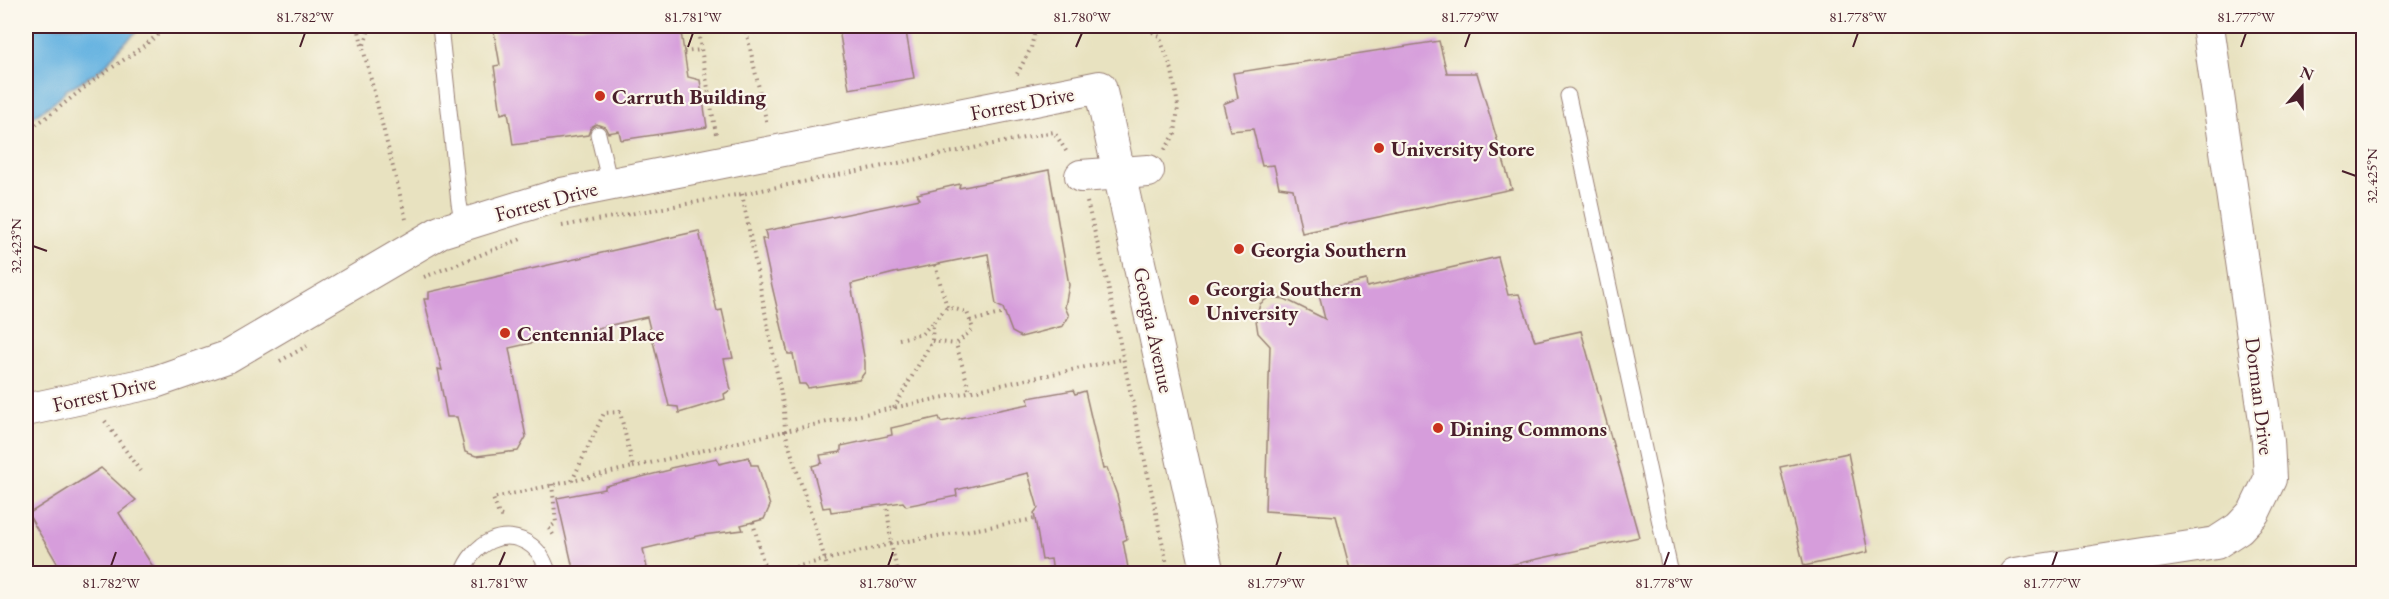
<svg xmlns="http://www.w3.org/2000/svg" width="2389" height="599" viewBox="0 0 2389 599" font-family="'EB Garamond',serif">
	<style>
		.water { fill: #67b4e1; stroke: #586a86; stroke-width: 1.5 }
		.building { fill: #d69ddb }
		.lines { fill: none; stroke-linecap: round; stroke-linejoin: round }
		.lane-casing { stroke: #998076; stroke-width: 17 }
		.street-casing { stroke: #998076; stroke-width: 34 }
		.path { stroke: #998076; stroke-width: 4; stroke-dasharray: 1.5 4.5; stroke-linecap: butt }
		.lane { stroke: #fff; stroke-width: 15 }
		.street { stroke: #fff; stroke-width: 32 }
		.ticks { fill: none; stroke: #4a1f2b; stroke-width: 2 }
		.poi-dot { fill: #c8321e; stroke: #fbf7ec; stroke-width: 2 }
		.labels { text-anchor: middle; dominant-baseline: central; stroke-width: 4.5; stroke-linejoin: round; paint-order: stroke }
		.poi-label { font-size: 21px; font-weight: bold; fill: #4a1f2b; stroke: #fbf7ec; text-anchor: start }
		.street-label { font-size: 21px; fill: #4a1f2b; stroke: #fbf7ec }
		.neatline { fill: none; stroke: #4a1f2b; stroke-width: 2 }
		.ticks-label { font-size: 15px; text-anchor: middle; fill: #4a1f2b }
	</style>
	<rect width="100%" height="100%" fill="#fbf7ec"/>
	<filter id="ink" filterUnits="userSpaceOnUse"><feTurbulence type="fractalNoise" baseFrequency=".0167" numOctaves="2"/><feDisplacementMap in="SourceGraphic" scale="12" xChannelSelector="R" yChannelSelector="G"/><feConvolveMatrix kernelMatrix="1 2 1 2 8 2 1 2 1" color-interpolation-filters="sRGB"/></filter>
	<filter id="wash" filterUnits="userSpaceOnUse"><feTurbulence type="fractalNoise" baseFrequency=".008" numOctaves="4" result="noise"/><feDisplacementMap in="SourceGraphic" scale="24" xChannelSelector="R" yChannelSelector="G"/><feGaussianBlur stdDeviation="1.35" result="paint"/><feColorMatrix in="noise" values="0 0 0 0 0 0 0 0 0 0 0 0 0 0 0 0 0 1.4 0 .05"/><feComposite in="paint" operator="in"/></filter>
	<g filter="url(#wash)">
		<rect width="100%" height="100%" fill="#e8e2c0"/>
		<path class="water" d="M 26,26 L 143,26 L 121,46 L 107,64 L 94,74 L 66,90 L 55,102 L 26,121 Z"/>
		<g id="blocks">
			<g class="building">
				<path d="M 493,26 L 680,26 L 688,77 L 700,80 L 707,127 L 621,140 L 619,131 L 608,133 L 605,127 L 596,124 L 591,127 L 588,135 L 513,145 L 508,112 L 501,114 L 494,66 L 500,65 Z"/>
				<path d="M 858,26 L 905,26 L 914,78 L 849,89 L 839,29 Z"/>
				<path d="M 1439,41 L 1447,73 L 1477,73 L 1512,189 L 1302,233 L 1293,189 L 1279,187 L 1274,165 L 1262,166 L 1253,129 L 1230,131 L 1223,104 L 1238,98 L 1233,73 Z"/>
				<path d="M 1049,170 L 1069,285 L 1065,307 L 1069,316 L 1063,326 L 1021,337 L 1012,332 L 1003,308 L 996,305 L 988,254 L 894,273 L 851,284 L 865,362 L 865,372 L 859,380 L 808,388 L 805,384 L 799,384 L 793,354 L 788,354 L 772,286 L 762,239 L 767,239 L 765,231 L 920,199 L 917,194 L 960,184 L 959,188 Z"/>
				<path d="M 699,231 L 717,311 L 722,310 L 733,358 L 724,359 L 731,390 L 724,394 L 725,399 L 679,413 L 678,407 L 669,406 L 647,317 L 509,348 L 526,437 L 518,451 L 476,456 L 465,452 L 457,417 L 447,417 L 438,369 L 442,370 L 424,299 L 429,299 L 429,292 Z"/>
				<path d="M 1498,257 L 1508,295 L 1519,294 L 1535,341 L 1581,331 L 1639,537 L 1473,573 L 1351,573 L 1336,516 L 1265,511 L 1270,346 L 1258,333 L 1256,320 L 1260,304 L 1269,297 L 1285,299 L 1325,319 L 1318,291 L 1366,280 L 1367,287 Z"/>
				<path d="M 1073,390 L 1075,394 L 1085,391 L 1103,469 L 1107,468 L 1117,495 L 1127,539 L 1123,541 L 1129,573 L 1053,573 L 1051,559 L 1042,560 L 1034,513 L 1038,508 L 1028,473 L 956,490 L 957,496 L 906,506 L 903,502 L 831,512 L 830,507 L 823,508 L 812,466 L 822,463 L 820,455 L 841,452 L 841,446 L 892,435 L 891,428 L 939,417 L 941,422 L 1029,404 L 1028,398 Z"/>
				<path d="M 1848,453 L 1868,552 L 1804,566 L 1780,467 Z"/>
				<path d="M 749,457 L 751,465 L 758,465 L 770,506 L 764,519 L 741,525 L 743,530 L 702,535 L 643,549 L 648,573 L 574,573 L 557,498 L 605,489 L 605,486 L 670,470 L 670,468 L 717,458 L 719,464 Z"/>
				<path d="M 101,468 L 136,500 L 119,513 L 157,573 L 63,573 L 28,514 Z"/>
			</g>
		</g>
	</g>
	<g filter="url(#ink)">
		<use href="#blocks" fill-opacity="0" stroke="#998076" stroke-width="1.5"/>
		<g class="lines">
			<defs>
				<g id="lane">
					<path d="M 440,26 L 459,203 L 463,224"/>
					<path d="M 1568,96 L 1671,574"/>
					<path d="M 598,134 L 610,184"/>
					<path d="M 462,574 C 472,544 504,525 532,546 C 541,553 545,563 549,574"/>
				</g>
				<g id="street">
					<path d="M 1081,176 L 1148,171"/>
					<path d="M 26,410 L 155,382 L 227,357 L 440,232 L 562,194 L 1100,87 L 1208,574"/>
					<path d="M 2015,574 L 2216,543 L 2239,528 L 2254,512 L 2270,479 L 2268,441 L 2208,26"/>
				</g>
			</defs>
			<use href="#lane" class="lane-casing"/>
			<use href="#street" class="street-casing"/>
			<g class="path">
				<path d="M 358,26 L 362,45"/>
				<path d="M 370,26 L 363,48 L 406,219"/>
				<path d="M 697,26 L 716,134"/>
				<path d="M 745,26 L 767,124"/>
				<path d="M 1142,26 L 1159,36 L 1172,70 L 1178,106 L 1175,134 L 1164,151"/>
				<path d="M 684,52 L 701,50"/>
				<path d="M 1017,74 L 1031,48 L 1036,26"/>
				<path d="M 26,131 C 49,117 68,100 89,84 C 115,64 144,49 167,26"/>
				<path d="M 742,194 L 784,409 L 785,431 L 1123,359"/>
				<path d="M 1087,202 L 1106,277 L 1169,574"/>
				<path d="M 562,226 L 742,194 L 1054,132 L 1068,154"/>
				<path d="M 935,265 L 947,307 L 967,312 L 973,329 L 956,344 L 970,392"/>
				<path d="M 424,277 L 521,239"/>
				<path d="M 970,321 L 1005,313"/>
				<path d="M 899,339 L 922,334 L 932,323"/>
				<path d="M 932,341 L 956,344"/>
				<path d="M 280,361 L 307,346"/>
				<path d="M 894,408 L 932,341 L 933,323 L 947,307"/>
				<path d="M 105,421 L 140,471"/>
				<path d="M 633,467 L 785,431 C 798,479 816,525 829,574"/>
				<path d="M 552,484 L 556,523 L 549,528 L 554,536"/>
				<path d="M 502,516 L 499,515 L 493,498 L 572,481 L 604,413 L 620,412 L 633,467 L 572,481"/>
				<path d="M 753,522 L 766,574 L 891,544 L 887,504"/>
				<path d="M 898,574 L 891,544 L 1035,519"/>
			</g>
			<use href="#lane" class="lane"/>
			<use href="#street" class="street"/>
		</g>
	</g>
	<path class="ticks" d="M 300,47 L 305,33M 688,47 L 693,33M 1076,47 L 1082,33M 1465,47 L 1470,33M 1853,47 L 1858,33M 2241,47 L 2246,33M 2342,171 L 2356,176M 33,246 L 47,251M 111,566 L 116,552M 499,566 L 505,552M 888,566 L 893,552M 1276,566 L 1281,552M 1664,566 L 1669,552M 2052,566 L 2057,552"/>
	<g class="poi-dot">
		<circle cx="600" cy="96" r="6"/>
		<circle cx="1379" cy="148" r="6"/>
		<circle cx="1239" cy="249" r="6"/>
		<circle cx="1194" cy="300" r="6"/>
		<circle cx="505" cy="333" r="6"/>
		<circle cx="1438" cy="428" r="6"/>
	</g>
	<g class="labels">
		<g class="poi-label">
			<text x="612" y="96">Carruth Building</text>
			<text x="1391" y="148">University Store</text>
			<text x="1251" y="249">Georgia Southern</text>
			<text x="1206" y="288">Georgia Southern<tspan x="1206" dy="24">University</tspan></text>
			<text x="517" y="333">Centennial Place</text>
			<text x="1450" y="428">Dining Commons</text>
		</g>
		<g class="street-label">
			<text transform="translate(1022 103) rotate(-11)">Forrest Drive</text>
			<text transform="translate(546 201) rotate(-15)">Forrest Drive</text>
			<text transform="translate(1154 330) rotate(78)">Georgia Avenue</text>
			<text transform="translate(104 393) rotate(-13)">Forrest Drive</text>
			<text transform="translate(2260 396) rotate(83)">Dorman Drive</text>
		</g>
	</g>
	<rect width="2389" height="599" fill="none" stroke="#fbf7ec" stroke-width="66"/>
	<g transform="translate(2302 87) rotate(20)" stroke="#fbf7ec" stroke-width="4.5" paint-order="stroke">
	<path d="M0-4.5L10 22L0 15L-10 22Z" fill="#4a1f2b"/>
	<text y="-9" font-size="16" font-weight="bold" text-anchor="middle" fill="#4a1f2b">N</text>
	</g>
	<rect x="33" y="33" width="2323" height="533" class="neatline"/>
	<g class="ticks-label">
		<text x="305" y="22">81.782°W</text>
		<text x="693" y="22">81.781°W</text>
		<text x="1082" y="22">81.780°W</text>
		<text x="1470" y="22">81.779°W</text>
		<text x="1858" y="22">81.778°W</text>
		<text x="2246" y="22">81.777°W</text>
		<text transform="translate(2372 176) rotate(-90)" y="5">32.425°N</text>
		<text transform="translate(16 246) rotate(-90)" y="5">32.423°N</text>
		<text x="111" y="588">81.782°W</text>
		<text x="499" y="588">81.781°W</text>
		<text x="888" y="588">81.780°W</text>
		<text x="1276" y="588">81.779°W</text>
		<text x="1664" y="588">81.778°W</text>
		<text x="2052" y="588">81.777°W</text>
	</g>
</svg>
